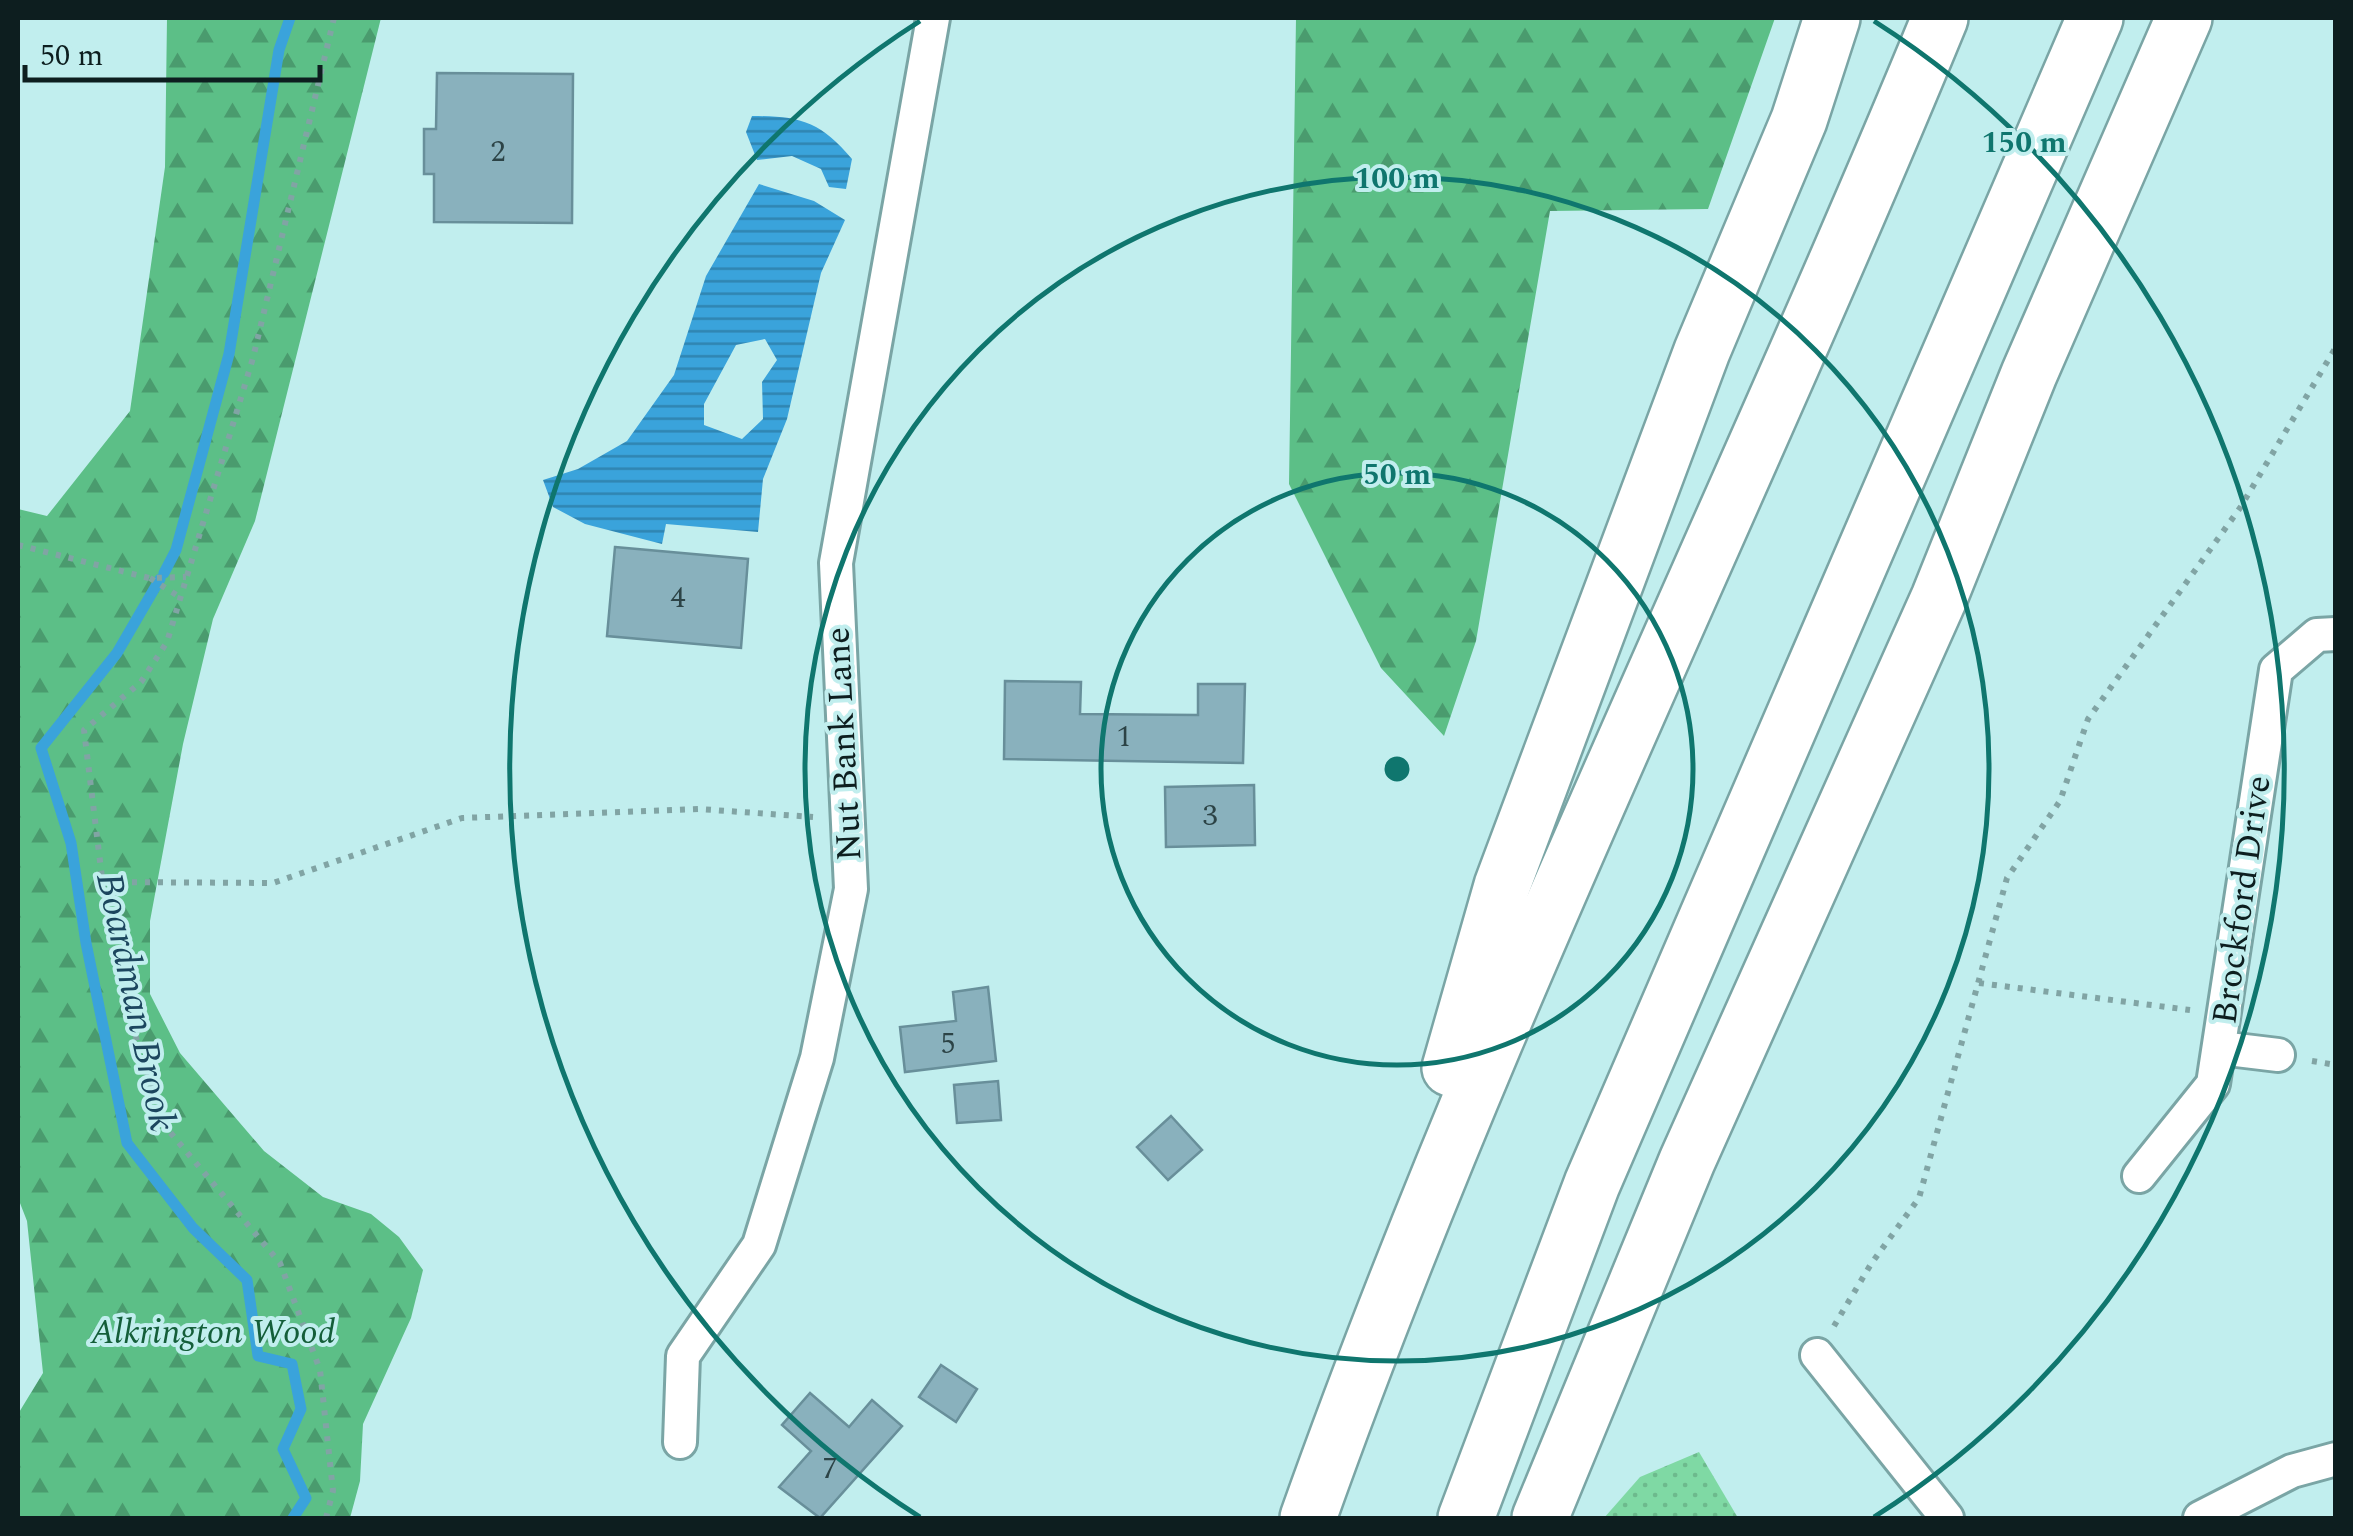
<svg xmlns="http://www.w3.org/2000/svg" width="2353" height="1536" viewBox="0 0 2353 1536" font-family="Spectral,serif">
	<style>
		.grass { fill: url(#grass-dots) }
		.forest { fill: url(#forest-firs) }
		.water { fill: url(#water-rules); fill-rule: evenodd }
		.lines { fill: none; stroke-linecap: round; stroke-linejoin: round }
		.stream { stroke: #3aa3db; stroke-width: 11 }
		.building { fill: #89b1bd; stroke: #688f9a; stroke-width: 2.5 }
		.street-casing { stroke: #7aa5a5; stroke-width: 38 }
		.highway-casing { stroke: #7aa5a5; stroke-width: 60 }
		.path { stroke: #81a4a4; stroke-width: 6; stroke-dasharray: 5 8; stroke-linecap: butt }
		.street { stroke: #fff; stroke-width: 32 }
		.highway { stroke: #fff; stroke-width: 55 }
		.ring { fill: none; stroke: #0f766e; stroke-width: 5 }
		.labels { text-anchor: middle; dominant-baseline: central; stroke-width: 8; stroke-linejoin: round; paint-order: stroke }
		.number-label { font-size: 30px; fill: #2c4346 }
		.street-label { font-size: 35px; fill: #0d1e1f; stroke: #c1eeee }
		.park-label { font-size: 35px; font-style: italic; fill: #145e39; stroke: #c1eeee }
		.water-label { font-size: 38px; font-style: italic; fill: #1c465e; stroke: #c1eeee }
		.centre { fill: #0f766e; stroke: #c1eeee; stroke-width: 5 }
		.ring-label { font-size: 30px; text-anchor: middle; font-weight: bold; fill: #0f766e; stroke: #c1eeee; stroke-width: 8; stroke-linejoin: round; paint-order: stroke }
	</style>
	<defs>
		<pattern id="grass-dots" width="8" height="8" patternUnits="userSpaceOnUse" patternTransform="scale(2.5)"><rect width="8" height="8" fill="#7fd9a4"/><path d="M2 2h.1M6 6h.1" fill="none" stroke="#6dba8d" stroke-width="1.8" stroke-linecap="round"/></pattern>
		<pattern id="forest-firs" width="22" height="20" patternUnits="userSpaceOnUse" patternTransform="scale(2.5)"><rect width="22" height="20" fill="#5cbf87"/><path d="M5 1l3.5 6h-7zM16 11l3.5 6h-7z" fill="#4a9b6e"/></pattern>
		<pattern id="water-rules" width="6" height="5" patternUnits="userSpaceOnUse" patternTransform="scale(2.5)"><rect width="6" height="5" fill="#3aa3db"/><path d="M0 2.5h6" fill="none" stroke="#2f84b1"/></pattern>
	</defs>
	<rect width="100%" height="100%" fill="#c1eeee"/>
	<path class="grass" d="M 1699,1452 L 1738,1518 L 1604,1518 L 1640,1477 Z"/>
	<g class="forest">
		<path d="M 167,18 L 381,18 L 255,521 L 213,619 L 183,744 L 150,921 L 150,994 L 180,1053 L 264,1151 L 323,1197 L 371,1214 L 399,1237 L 423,1270 L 411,1318 L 363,1424 L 360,1481 L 350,1518 L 18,1518 L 18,1414 L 43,1373 L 27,1221 L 18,1198 L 18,509 L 47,516 L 130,411 L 165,167 Z"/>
		<path d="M 1296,18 L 1775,18 L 1708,209 L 1550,211 L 1476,641 L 1444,736 L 1381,668 L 1289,484 Z"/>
	</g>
	<g class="water">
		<path d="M 752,116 C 799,116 820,121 852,159 L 846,189 L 829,187 L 821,169 L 792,156 L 757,160 L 746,132 Z"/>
		<path d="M 759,184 L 814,201 L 845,220 L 821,273 L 787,419 L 763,479 L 758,532 L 666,524 L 662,544 L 585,524 L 553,507 L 543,480 L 578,469 L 627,441 L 674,375 L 706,276 ZM 765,339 L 777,360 L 762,382 L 763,419 L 742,439 L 704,425 L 704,404 L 736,345 Z"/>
	</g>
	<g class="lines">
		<g class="stream">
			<path d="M 164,573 L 176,550 L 229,354 L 279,50 L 290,18"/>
			<path d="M 160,579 L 117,653 L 41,748 L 71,843 L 86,943 L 127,1143 L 193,1228 L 247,1280 L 258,1356 L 292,1364 L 301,1409 L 283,1449 L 306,1498 L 293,1518"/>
		</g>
	</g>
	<g class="building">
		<path d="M 437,73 L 573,74 L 572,223 L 434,222 L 434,174 L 424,174 L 424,129 L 436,129 Z"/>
		<path d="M 615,547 L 748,559 L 741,648 L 607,636 Z"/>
		<path d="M 1005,681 L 1081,682 L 1080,714 L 1198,715 L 1198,684 L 1245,684 L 1243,763 L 1004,759 Z"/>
		<path d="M 1254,785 L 1255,845 L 1166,847 L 1165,787 Z"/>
		<path d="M 988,987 L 996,1061 L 905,1072 L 900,1027 L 956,1021 L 953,992 Z"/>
		<path d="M 998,1081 L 1001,1120 L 957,1123 L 954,1085 Z"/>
		<path d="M 1171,1116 L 1202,1150 L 1168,1180 L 1137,1147 Z"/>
		<path d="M 941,1365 L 977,1389 L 956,1422 L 919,1397 Z"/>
		<path d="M 810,1393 L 849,1427 L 872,1400 L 902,1426 L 820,1518 L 779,1487 L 811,1451 L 782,1425 Z"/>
	</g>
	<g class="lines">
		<defs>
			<g id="street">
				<path d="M 2220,1048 L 2278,1055"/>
				<path d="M 2139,1176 L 2213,1084 L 2276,670 L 2317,635 L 2336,634"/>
				<path d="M 1817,1355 L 1947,1518"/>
				<path d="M 680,1442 L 683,1356 L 759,1245 L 817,1058 L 851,889 L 836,563 L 933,18"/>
				<path d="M 2200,1518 L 2292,1471 L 2336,1459"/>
			</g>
			<g id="highway">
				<path d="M 1450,1068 L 1502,886 L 1702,351 L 1799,120 L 1832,18"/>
				<path d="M 1308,1518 C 1490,1006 1733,520 1940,18"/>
				<path d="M 1466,1518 L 1592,1184 L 2095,18"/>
				<path d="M 1540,1518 L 1687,1161 L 1939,598 L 2029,374 L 2184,18"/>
			</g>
		</defs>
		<use href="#street" class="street-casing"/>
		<use href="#highway" class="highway-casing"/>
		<g class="path">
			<path d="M 18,545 L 149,578 L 186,577"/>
			<path d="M 150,578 L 181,598"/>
			<path d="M 106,882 L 273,883 L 462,818 L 699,809 L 813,817"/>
			<path d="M 1979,983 L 2190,1010"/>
			<path d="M 2312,1061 L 2336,1065"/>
			<path d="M 1834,1326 L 1871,1264 L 1919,1198 L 2007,878 L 2060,801 L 2088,719 L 2240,508 L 2336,347"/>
			<path d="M 326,1518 L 333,1491 L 320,1370 L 280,1263 L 164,1125 L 132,1025 L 110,943 L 84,730 L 141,682 L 167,642 L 253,358 L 334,18"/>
		</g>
		<use href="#street" class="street"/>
		<use href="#highway" class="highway"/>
	</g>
	<g class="ring">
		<circle cx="1397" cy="769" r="296"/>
		<circle cx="1397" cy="769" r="592"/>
		<path d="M920 1517A887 887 0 0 1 920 21M1874 21A887 887 0 0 1 1874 1517"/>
	</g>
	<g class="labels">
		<g class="number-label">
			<text x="498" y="152">2</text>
			<text x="678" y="598">4</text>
			<text x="1124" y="737">1</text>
			<text x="1210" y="816">3</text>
			<text x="948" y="1044">5</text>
			<text x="830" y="1469">7</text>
		</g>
		<g class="street-label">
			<text transform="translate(844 744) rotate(-93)">Nut Bank Lane</text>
			<text transform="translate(2242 900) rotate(-82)">Brockford Drive</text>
		</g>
		<g class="park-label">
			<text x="213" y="1332">Alkrington Wood</text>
		</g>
		<g class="water-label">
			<text transform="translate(135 1002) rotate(78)">Boardman Brook</text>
		</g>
	</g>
	<circle cx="1397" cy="769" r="15" class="centre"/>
	<g class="ring-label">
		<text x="2024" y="152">150 m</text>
		<text x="1397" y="188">100 m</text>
		<text x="1397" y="484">50 m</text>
	</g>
	<rect width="2353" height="1536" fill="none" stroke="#0d1e1f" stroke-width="40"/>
	<path d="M25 65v15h295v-15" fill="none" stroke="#0d1e1f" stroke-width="5"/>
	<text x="40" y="65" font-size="30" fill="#0d1e1f" stroke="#c1eeee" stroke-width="8" paint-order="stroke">50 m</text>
</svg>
